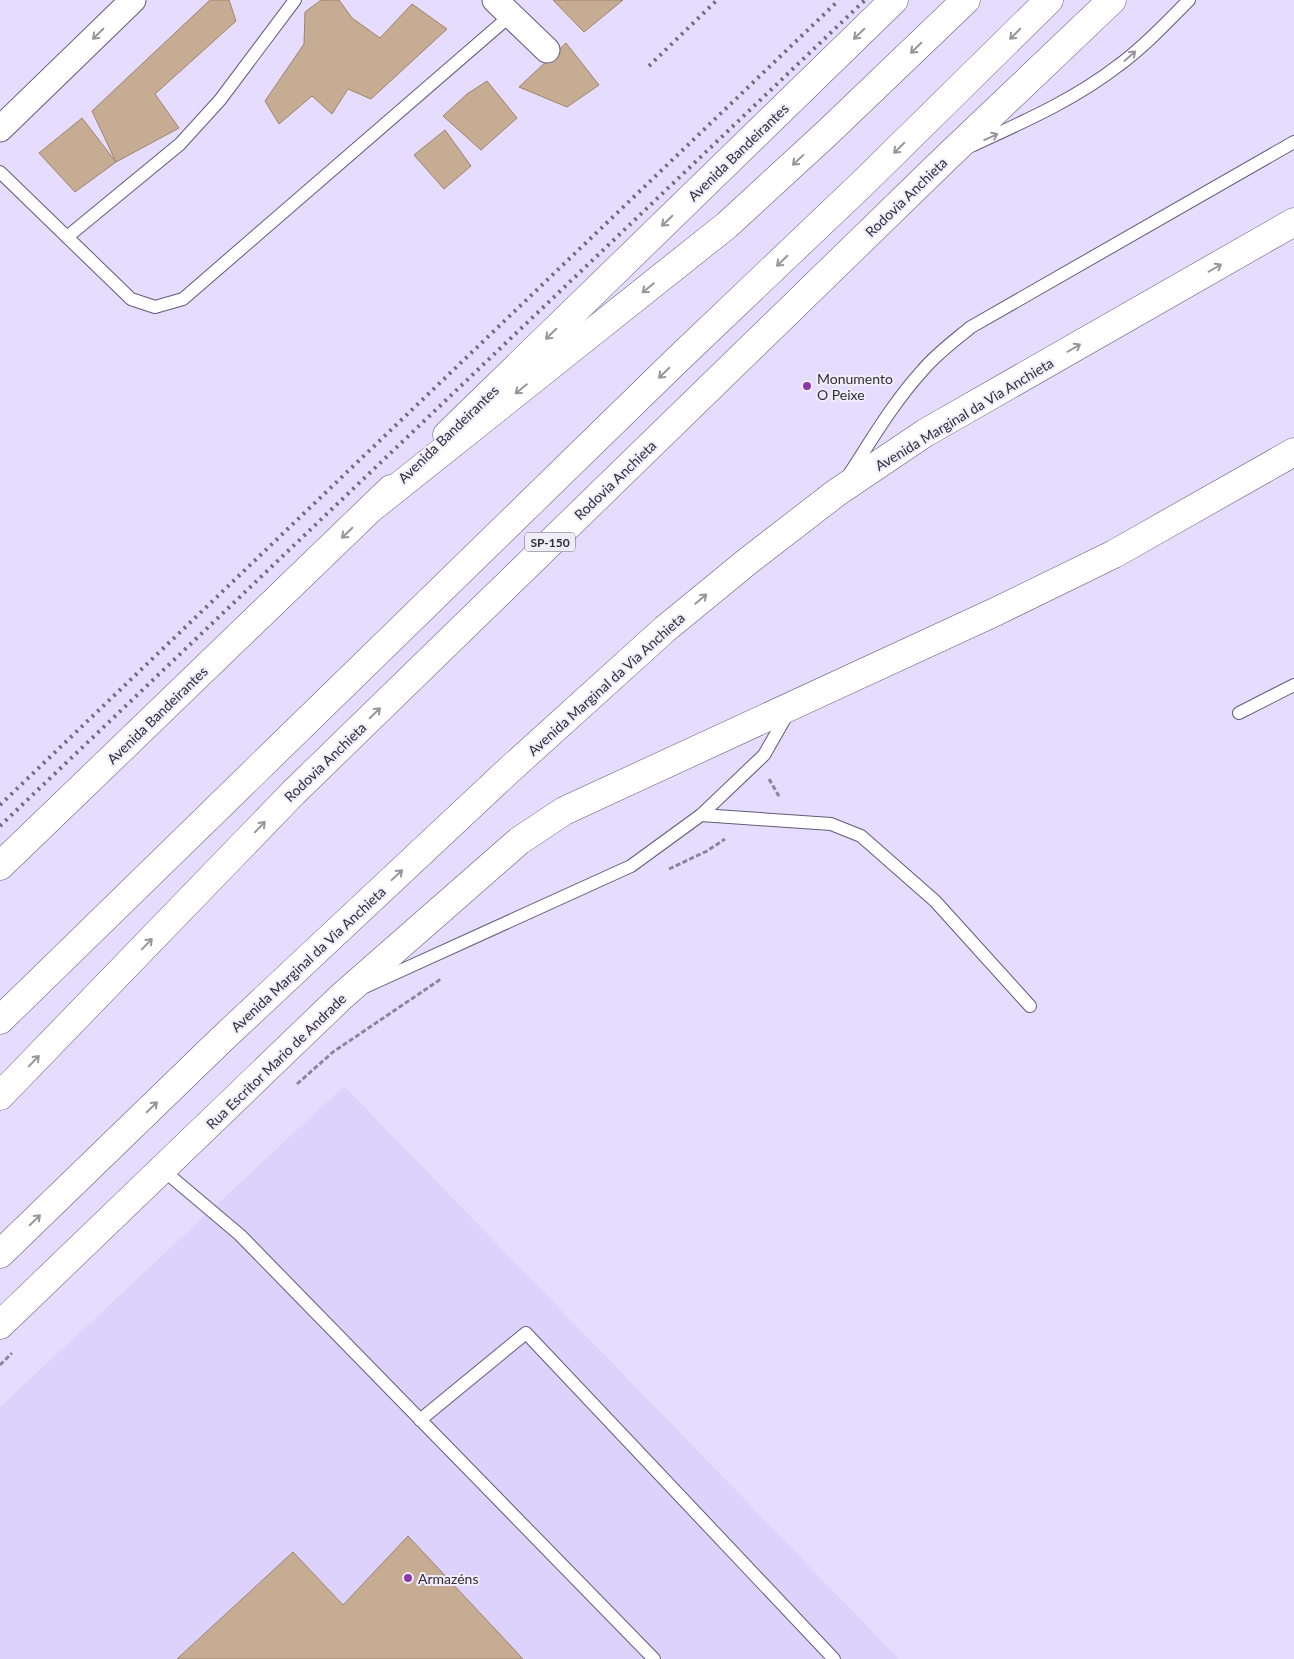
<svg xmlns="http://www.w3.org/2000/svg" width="1294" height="1659" viewBox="0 0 1294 1659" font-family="Lato,sans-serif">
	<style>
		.built { fill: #ddd2fb }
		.building { fill: #c6ac92; stroke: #9d846b }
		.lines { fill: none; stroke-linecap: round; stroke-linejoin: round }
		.lane-casing { stroke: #635b78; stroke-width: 14 }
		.street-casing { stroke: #635b78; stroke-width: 27 }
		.secondary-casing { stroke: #635b78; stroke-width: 29 }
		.primary-casing { stroke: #635b78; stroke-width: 29 }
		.highway-casing { stroke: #635b78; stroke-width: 29 }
		.path { stroke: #8b859c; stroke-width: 3; stroke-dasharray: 5 2.5; stroke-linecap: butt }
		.lane { stroke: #fff; stroke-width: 12 }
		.street { stroke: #fff; stroke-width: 25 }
		.secondary { stroke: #fff; stroke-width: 28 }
		.primary { stroke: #fff; stroke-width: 28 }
		.highway { stroke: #fff; stroke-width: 28 }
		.rail { stroke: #726c81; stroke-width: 4; stroke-dasharray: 2.5 5; stroke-linecap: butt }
		.oneway { stroke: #98969c }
		.poi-dot { fill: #8a39a9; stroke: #f0edfb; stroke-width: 2 }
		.labels { text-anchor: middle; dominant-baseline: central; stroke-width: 4; stroke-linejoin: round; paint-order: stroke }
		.shield { fill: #f0edfb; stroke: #6a6774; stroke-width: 1 }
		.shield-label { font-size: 12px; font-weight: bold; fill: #312d3a }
		.street-label { font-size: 14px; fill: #312d3a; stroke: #f0edfb }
		.poi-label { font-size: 14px; fill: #312d3a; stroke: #f0edfb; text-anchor: start }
	</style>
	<rect width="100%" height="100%" fill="#e5dcfe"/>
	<path class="built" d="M 344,1086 L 899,1659 L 0,1659 L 0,1407 Z"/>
	<g class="building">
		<path d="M 210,0 L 229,0 L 236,21 L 155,94 L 179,128 L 116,162 L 92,111 Z"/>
		<path d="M 321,0 L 339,0 L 352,18 L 380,38 L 412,4 L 447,29 L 371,99 L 348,89 L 332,114 L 312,96 L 279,124 L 265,101 L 304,44 L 305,12 Z"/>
		<path d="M 553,0 L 623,0 L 584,32 Z"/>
		<path d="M 566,43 L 599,85 L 567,107 L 519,87 Z"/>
		<path d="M 487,81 L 517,118 L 481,150 L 443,116 L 467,94 Z"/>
		<path d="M 82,118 L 116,162 L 75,192 L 39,153 Z"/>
		<path d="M 445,130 L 471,166 L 444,189 L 414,155 Z"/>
		<path d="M 408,1536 L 523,1659 L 177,1659 L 293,1552 L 343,1605 Z"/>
	</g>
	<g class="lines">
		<defs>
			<g id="lane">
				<path d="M 971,146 C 1023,122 1074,100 1119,65 C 1145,46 1167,22 1189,0"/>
				<path d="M 0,172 L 131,299 L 155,307 L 183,299 L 511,15"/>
				<path d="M 67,237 L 180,144 L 220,100 L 295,0"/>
				<path d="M 848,476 C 871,441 893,403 922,371 C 936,354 954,341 971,327 L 1294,142"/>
				<path d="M 1239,713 L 1294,685"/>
				<path d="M 701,815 L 831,824 L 861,836 L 935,901 L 1030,1006"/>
				<path d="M 367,986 L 631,866 L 701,815 L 764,755 L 788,713"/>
				<path d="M 163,1170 L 240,1235 L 654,1659"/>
				<path d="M 420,1420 L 526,1333 L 834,1659"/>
			</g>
			<g id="street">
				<path d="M 495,0 L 547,50"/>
				<path d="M 0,129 L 133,0"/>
			</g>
			<g id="secondary">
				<path d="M 447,435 L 894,0"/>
				<path d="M 0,866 L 391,489"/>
				<path d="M 0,1325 L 341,997 L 519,841 L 564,811 L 995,612 L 1114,554 L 1294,452"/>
			</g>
			<g id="primary">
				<path d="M 374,506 L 727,225 L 827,133 L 966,0"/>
				<path d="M 0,1254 L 222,1039 L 508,771 L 665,629 L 748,561 L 836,493 L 925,433 L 1294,222"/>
			</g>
			<g id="highway">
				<path d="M 0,1020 L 678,359 L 864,182 L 1049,0"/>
				<path d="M 0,1096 L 293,793 L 946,158 L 1112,0"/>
			</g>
		</defs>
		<use href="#lane" class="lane-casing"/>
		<use href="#street" class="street-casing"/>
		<use href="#secondary" class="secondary-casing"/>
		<use href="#primary" class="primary-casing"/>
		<use href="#highway" class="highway-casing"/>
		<g class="path">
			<path d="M 769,779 L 780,798"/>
			<path d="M 669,869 L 707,851 L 725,839"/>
			<path d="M 297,1084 L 333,1052 L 441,979"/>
			<path d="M 0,1365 L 12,1353"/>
		</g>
		<use href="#lane" class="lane"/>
		<use href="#street" class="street"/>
		<use href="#secondary" class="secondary"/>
		<use href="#primary" class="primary"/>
		<use href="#highway" class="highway"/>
		<g class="rail">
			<path d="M 649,66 L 717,0"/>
			<path d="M 0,805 L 839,0"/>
			<path d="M 0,826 L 865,0"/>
		</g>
	</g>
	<defs><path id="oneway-shaft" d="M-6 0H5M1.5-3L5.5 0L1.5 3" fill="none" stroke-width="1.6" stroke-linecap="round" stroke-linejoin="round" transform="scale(1.25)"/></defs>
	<g class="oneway">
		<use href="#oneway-shaft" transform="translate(98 34) rotate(136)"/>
		<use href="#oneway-shaft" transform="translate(859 34) rotate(136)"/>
		<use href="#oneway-shaft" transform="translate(1015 34) rotate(135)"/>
		<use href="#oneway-shaft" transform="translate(916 48) rotate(136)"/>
		<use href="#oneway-shaft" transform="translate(1130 56) rotate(-41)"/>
		<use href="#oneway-shaft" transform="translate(991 137) rotate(-25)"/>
		<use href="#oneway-shaft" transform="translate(899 148) rotate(135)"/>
		<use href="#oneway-shaft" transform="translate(798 160) rotate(137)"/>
		<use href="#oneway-shaft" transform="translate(667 221) rotate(136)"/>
		<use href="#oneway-shaft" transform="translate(782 261) rotate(136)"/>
		<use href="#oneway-shaft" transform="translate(1215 268) rotate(-30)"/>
		<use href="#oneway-shaft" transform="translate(648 288) rotate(141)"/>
		<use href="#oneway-shaft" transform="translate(551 334) rotate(136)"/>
		<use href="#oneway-shaft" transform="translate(1074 348) rotate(-30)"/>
		<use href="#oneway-shaft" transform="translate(664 373) rotate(136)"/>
		<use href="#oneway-shaft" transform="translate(521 389) rotate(141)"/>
		<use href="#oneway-shaft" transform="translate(347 533) rotate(136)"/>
		<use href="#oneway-shaft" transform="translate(701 599) rotate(-40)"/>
		<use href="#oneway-shaft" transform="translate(375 713) rotate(-44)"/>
		<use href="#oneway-shaft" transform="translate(260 827) rotate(-46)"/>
		<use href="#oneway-shaft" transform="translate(397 875) rotate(-43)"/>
		<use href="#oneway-shaft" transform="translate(147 944) rotate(-46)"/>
		<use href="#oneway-shaft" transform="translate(34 1061) rotate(-46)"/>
		<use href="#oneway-shaft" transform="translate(152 1107) rotate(-44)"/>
		<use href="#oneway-shaft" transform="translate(35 1220) rotate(-44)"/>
	</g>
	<g class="poi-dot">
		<circle cx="807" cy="386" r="5"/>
		<circle cx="408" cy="1578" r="5"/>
	</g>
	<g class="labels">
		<rect class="shield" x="525" y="532.5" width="50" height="19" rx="4"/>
		<g class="shield-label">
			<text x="550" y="542">SP-150</text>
		</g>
		<g class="street-label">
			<text transform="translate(738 152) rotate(-44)">Avenida Bandeirantes</text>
			<text transform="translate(906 197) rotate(-44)">Rodovia Anchieta</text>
			<text transform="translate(964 414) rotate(-31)">Avenida Marginal da Via Anchieta</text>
			<text transform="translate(448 434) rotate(-44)">Avenida Bandeirantes</text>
			<text transform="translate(615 480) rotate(-44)">Rodovia Anchieta</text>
			<text transform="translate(606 684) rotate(-42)">Avenida Marginal da Via Anchieta</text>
			<text transform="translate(157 715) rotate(-44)">Avenida Bandeirantes</text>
			<text transform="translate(325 762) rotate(-44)">Rodovia Anchieta</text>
			<text transform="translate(308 959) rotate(-43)">Avenida Marginal da Via Anchieta</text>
			<text transform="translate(276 1061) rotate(-44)">Rua Escritor Mario de Andrade</text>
		</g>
		<g class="poi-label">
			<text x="817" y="378">Monumento<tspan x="817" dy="16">O Peixe</tspan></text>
			<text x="418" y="1578">Armazéns</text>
		</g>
	</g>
</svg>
